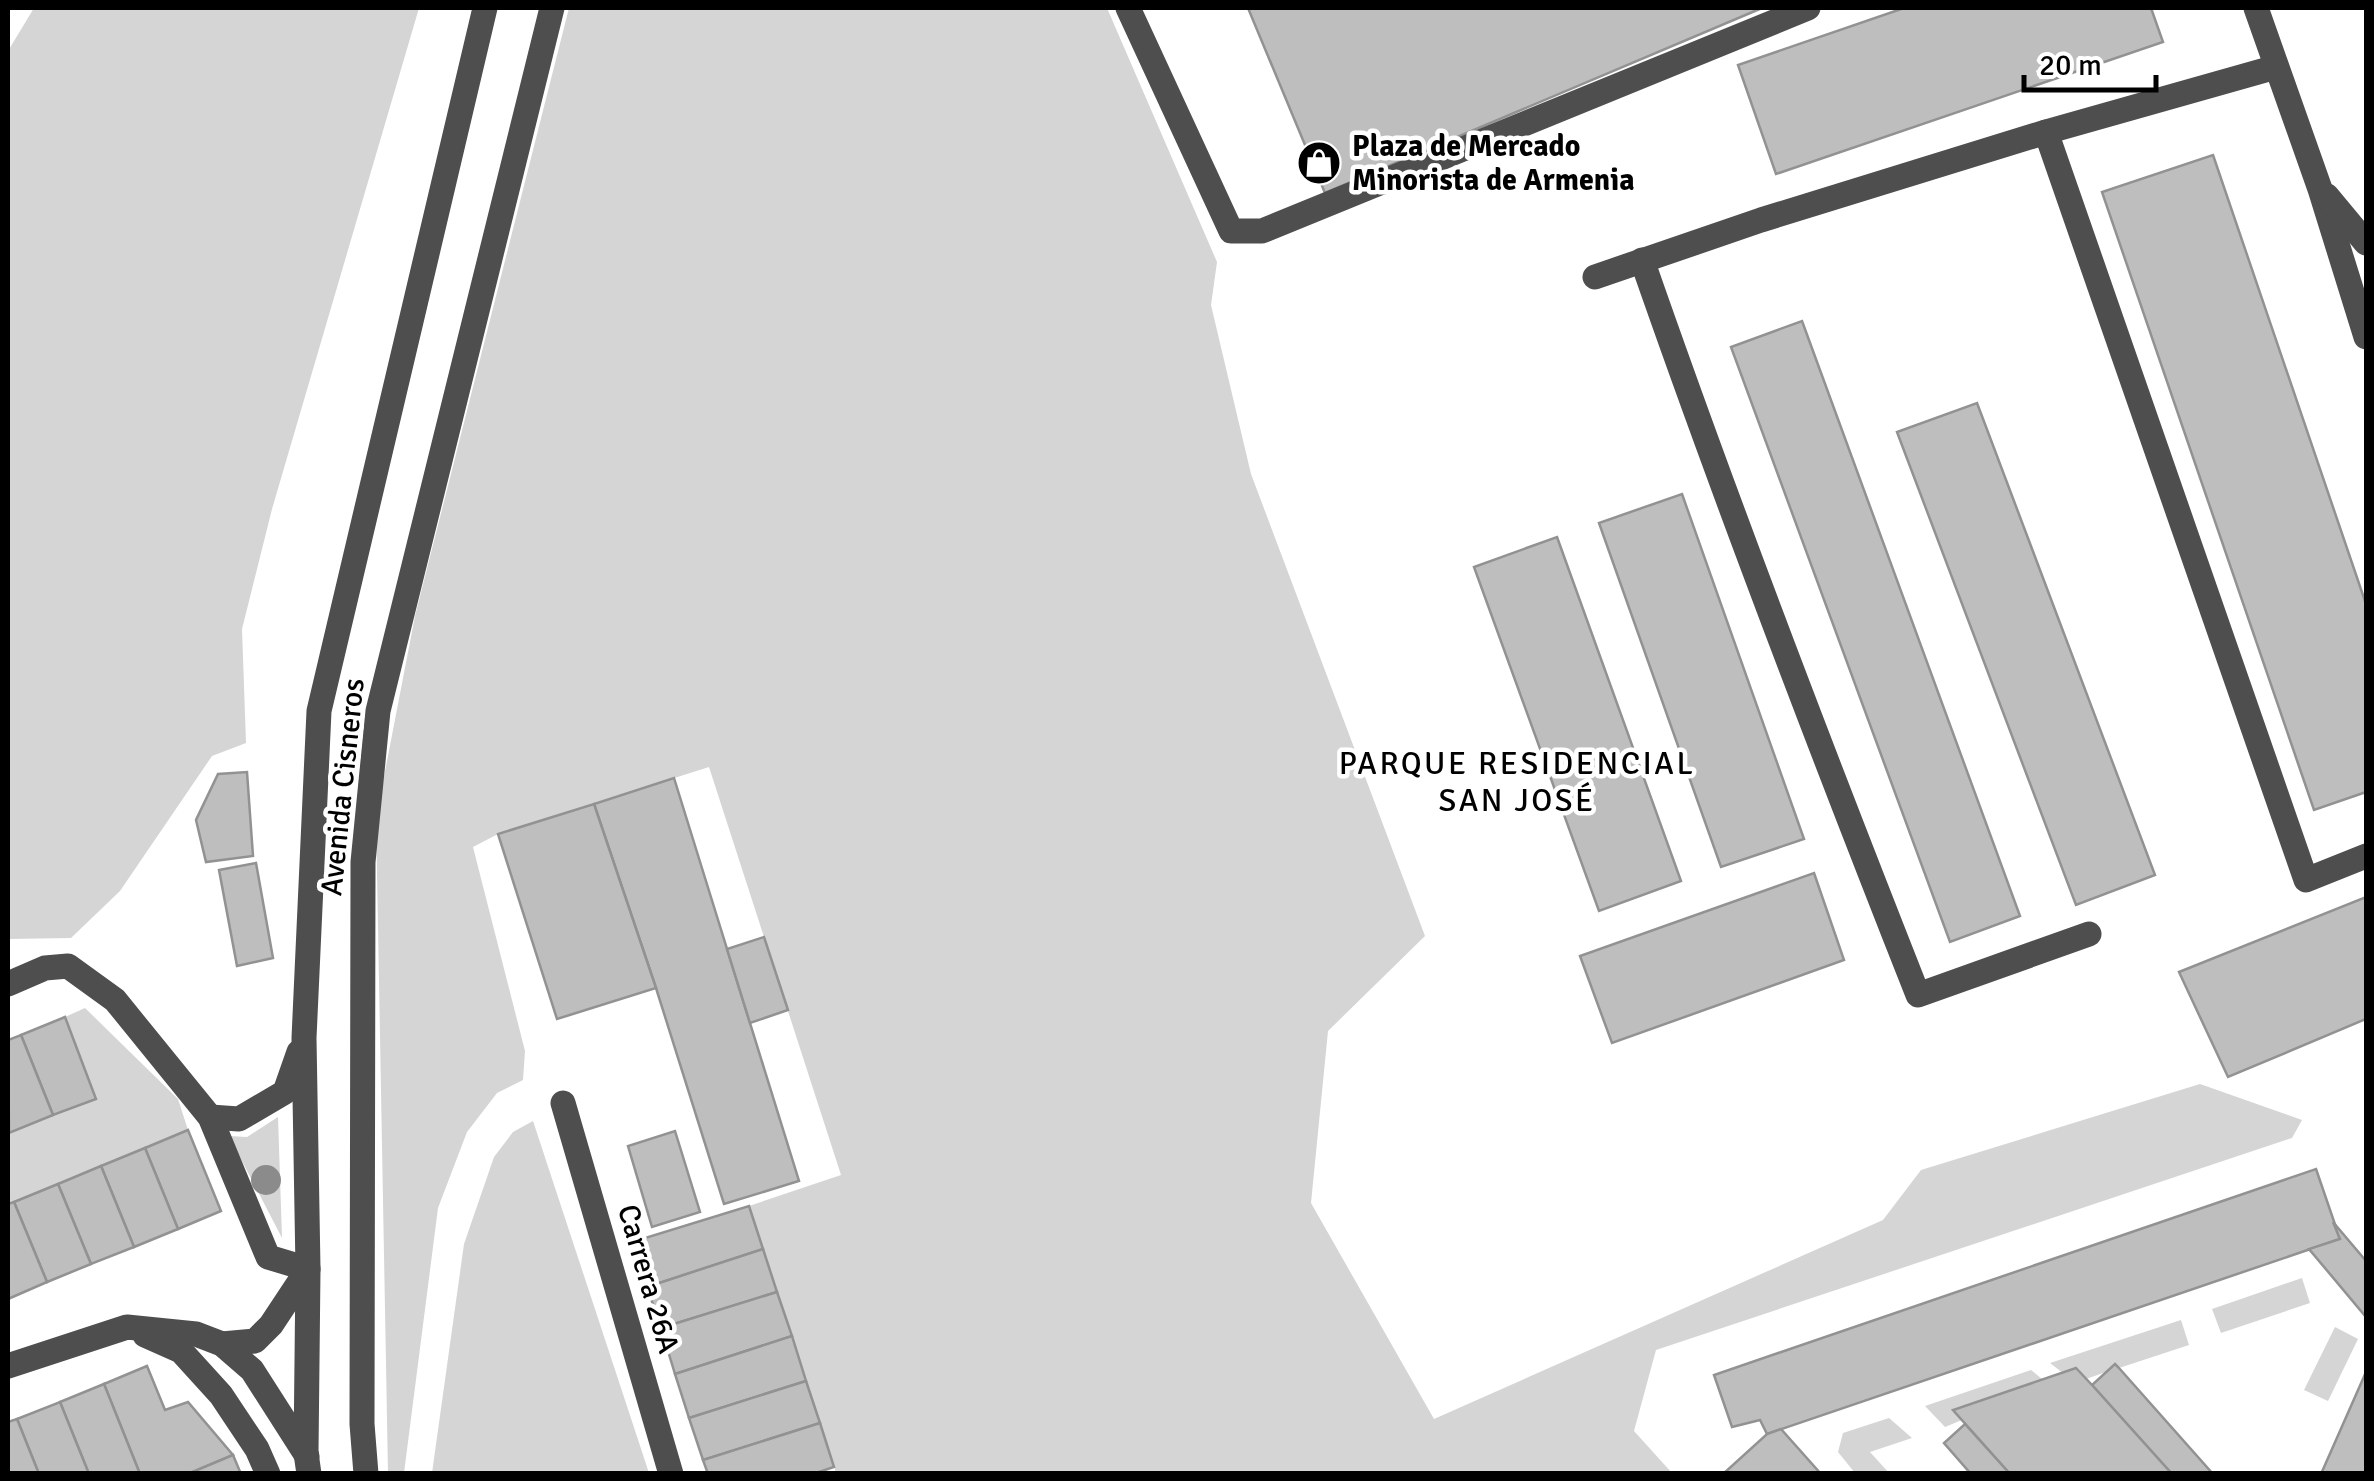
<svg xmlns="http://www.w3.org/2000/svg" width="2374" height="1481" viewBox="0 0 2374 1481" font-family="Signika,sans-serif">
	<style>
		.green { fill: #d5d5d5 }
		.building { fill: #bebebe; stroke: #929292; stroke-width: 2.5 }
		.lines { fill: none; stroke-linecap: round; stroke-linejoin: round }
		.minor { stroke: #4e4e4e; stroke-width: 25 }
		.tree { fill: #8b8b8b }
		.labels { text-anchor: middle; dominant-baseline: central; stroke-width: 9; stroke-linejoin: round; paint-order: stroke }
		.poi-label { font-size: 30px; font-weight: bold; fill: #000; stroke: #fff; text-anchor: start }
		.street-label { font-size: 30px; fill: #000; stroke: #fff }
		.neighbourhood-label { font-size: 32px; letter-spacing: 2.5px; fill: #000; stroke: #fff }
	</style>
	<rect width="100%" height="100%" fill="#fff"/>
	<g class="green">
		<path d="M 34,8 L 419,8 L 272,509 L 242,629 L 246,743 L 212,756 L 120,891 L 71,938 L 8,939 L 8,51 Z"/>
		<path d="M 569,8 L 1107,8 L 1217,262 L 1211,305 L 1251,474 L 1425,936 L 1328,1031 L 1311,1203 L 1434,1419 L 1883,1220 L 1921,1170 L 2200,1084 L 2302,1120 L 2292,1138 L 1656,1350 L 1634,1431 L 1672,1473 L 836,1473 L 749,1206 L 841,1175 L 709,767 L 498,834 L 473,847 L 525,1051 L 523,1080 L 497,1093 L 467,1132 L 438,1208 L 404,1473 L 388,1473 L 376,818 L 415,616 Z"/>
		<path d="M 85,1008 L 178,1099 L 188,1130 L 8,1204 L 8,1133 L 96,1098 L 65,1017 Z"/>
		<path d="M 278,1117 L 282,1238 L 229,1136 L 247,1137 Z"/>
		<path d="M 533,1121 L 649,1473 L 432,1473 L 464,1244 L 494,1157 L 513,1132 Z"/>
		<path d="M 2302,1278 L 2310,1303 L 2221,1333 L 2212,1309 Z"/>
		<path d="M 2181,1320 L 2189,1345 L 2119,1368 L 2115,1364 L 2106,1372 L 2086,1379 L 2076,1368 L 2063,1373 L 2050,1363 Z"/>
		<path d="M 2335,1327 L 2358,1339 L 2328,1401 L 2304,1390 Z"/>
		<path d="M 2031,1370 L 2042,1379 L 1954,1409 L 1962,1420 L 1945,1427 L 1925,1406 Z"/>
		<path d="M 1889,1418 L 1912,1438 L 1870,1452 L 1889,1473 L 1855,1473 L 1838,1452 L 1843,1433 Z"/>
	</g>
	<g class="building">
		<path d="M 1248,8 L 1762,8 L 1325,193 Z"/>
		<path d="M 1904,8 L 2151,8 L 2163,42 L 1776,174 L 1738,65 Z"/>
		<path d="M 2213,155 L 2366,604 L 2366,792 L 2314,810 L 2102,192 Z"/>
		<path d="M 1802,321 L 2020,916 L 1950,942 L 1731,347 Z"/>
		<path d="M 1977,403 L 2155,875 L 2076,905 L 1897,432 Z"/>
		<path d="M 1682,494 L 1804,839 L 1721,867 L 1599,523 Z"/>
		<path d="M 1557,537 L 1681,881 L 1599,911 L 1474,567 Z"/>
		<path d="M 247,772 L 253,856 L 206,862 L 196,820 L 218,774 Z"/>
		<path d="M 674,778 L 799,1181 L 724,1204 L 656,988 L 594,804 Z"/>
		<path d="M 594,804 L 656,988 L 557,1019 L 498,834 Z"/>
		<path d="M 256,863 L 273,958 L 237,966 L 219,870 Z"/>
		<path d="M 1814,873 L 1844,960 L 1612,1043 L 1580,956 Z"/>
		<path d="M 2366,897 L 2366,1019 L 2228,1077 L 2179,972 Z"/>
		<path d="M 764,937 L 788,1010 L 750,1023 L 727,949 Z"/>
		<path d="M 65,1017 L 96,1099 L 53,1115 L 21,1035 Z"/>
		<path d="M 21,1035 L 53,1115 L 9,1133 L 8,1040 Z"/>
		<path d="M 188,1130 L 221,1211 L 178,1229 L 145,1148 Z"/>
		<path d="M 675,1131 L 700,1212 L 652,1227 L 628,1146 Z"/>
		<path d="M 145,1148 L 178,1229 L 134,1247 L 101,1166 Z"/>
		<path d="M 101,1166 L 134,1247 L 91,1264 L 58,1184 Z"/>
		<path d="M 2316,1169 L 2340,1239 L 1767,1434 L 1760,1420 L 1732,1427 L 1714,1375 Z"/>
		<path d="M 58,1184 L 91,1264 L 47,1282 L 14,1202 Z"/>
		<path d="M 14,1202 L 47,1282 L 8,1299 L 8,1204 Z"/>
		<path d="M 749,1206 L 763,1249 L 647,1287 L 632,1242 Z"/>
		<path d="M 2333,1222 L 2366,1261 L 2366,1317 L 2309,1249 L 2340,1239 Z"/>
		<path d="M 763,1249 L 777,1292 L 661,1328 L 647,1287 Z"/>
		<path d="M 777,1292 L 792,1336 L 675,1374 L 661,1328 Z"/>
		<path d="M 792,1336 L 806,1381 L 689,1418 L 675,1374 Z"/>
		<path d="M 2115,1364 L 2119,1368 L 2213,1474 L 2172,1474 L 2092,1385 Z"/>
		<path d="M 147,1366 L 165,1410 L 188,1402 L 233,1455 L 188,1474 L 140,1474 L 104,1384 Z"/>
		<path d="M 2076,1368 L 2092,1385 L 2172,1474 L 2010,1474 L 1953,1410 Z"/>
		<path d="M 2366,1372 L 2366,1474 L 2321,1474 Z"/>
		<path d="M 806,1381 L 820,1423 L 703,1460 L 689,1418 Z"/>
		<path d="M 104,1384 L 140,1474 L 89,1474 L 60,1402 Z"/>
		<path d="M 60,1402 L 89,1474 L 39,1474 L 17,1419 Z"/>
		<path d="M 17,1419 L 39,1474 L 8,1474 L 8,1422 Z"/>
		<path d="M 820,1423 L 834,1467 L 813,1474 L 708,1474 L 703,1460 Z"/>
		<path d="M 1965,1424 L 2010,1474 L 1971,1474 L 1944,1443 Z"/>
		<path d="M 1781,1429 L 1821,1474 L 1723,1474 L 1767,1434 Z"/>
		<path d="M 233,1455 L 241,1474 L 190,1474 L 190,1473 Z"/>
	</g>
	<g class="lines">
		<g class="minor">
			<path d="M 1128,8 L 1231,231 L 1262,231 L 1808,8"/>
			<path d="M 2256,8 L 2320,189 L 2366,337"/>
			<path d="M 2046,132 L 2306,880 L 2366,856"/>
			<path d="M 2327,196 L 2366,243"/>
			<path d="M 1642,260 C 1728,507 1822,752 1918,995 L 2089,934"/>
			<path d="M 1595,277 L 1761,220 L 2046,132 L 2276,67"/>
			<path d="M 8,984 L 45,968 L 68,966 L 115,1000 L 210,1117 L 268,1257 L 308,1269 L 271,1325 L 255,1341 L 222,1344"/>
			<path d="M 563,1103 L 671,1474"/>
			<path d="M 210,1117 L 239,1119 L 285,1092 L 299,1052"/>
			<path d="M 145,1335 L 181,1351 L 221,1395 L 257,1449 L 268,1474"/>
			<path d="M 8,1366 L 127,1327 L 196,1334 L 222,1344 L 252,1370 L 307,1456"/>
			<path d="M 309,1474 L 306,1453 L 308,1269 L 304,1038 L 319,711 L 485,8"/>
			<path d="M 366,1474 L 362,1424 L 363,862 L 378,711 L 552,8"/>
		</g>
	</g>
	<circle class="tree" cx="266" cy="1180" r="15"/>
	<defs>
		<symbol id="shop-disc" viewBox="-11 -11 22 22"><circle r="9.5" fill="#000" stroke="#fff"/><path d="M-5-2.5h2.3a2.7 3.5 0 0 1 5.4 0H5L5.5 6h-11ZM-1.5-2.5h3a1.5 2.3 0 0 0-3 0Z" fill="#fff"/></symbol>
	</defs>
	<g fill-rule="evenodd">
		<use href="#shop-disc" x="1294" y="138" width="50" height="50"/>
	</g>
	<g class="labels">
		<g class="poi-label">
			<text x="1352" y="146">Plaza de Mercado<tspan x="1352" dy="34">Minorista de Armenia</tspan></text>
		</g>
		<g class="street-label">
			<text transform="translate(343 787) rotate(-84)">Avenida Cisneros</text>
			<text transform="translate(648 1279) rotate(74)">Carrera 26A</text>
		</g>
		<g class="neighbourhood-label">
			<text x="1517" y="763">PARQUE RESIDENCIAL<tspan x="1517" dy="37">SAN JOSÉ</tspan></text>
		</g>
	</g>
	<rect width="2374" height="1481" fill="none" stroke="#000000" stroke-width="20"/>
	<path d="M2024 75v15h132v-15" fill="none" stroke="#000000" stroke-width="5"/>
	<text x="2039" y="75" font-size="30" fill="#000000" stroke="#ffffff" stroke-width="8" paint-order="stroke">20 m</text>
</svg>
